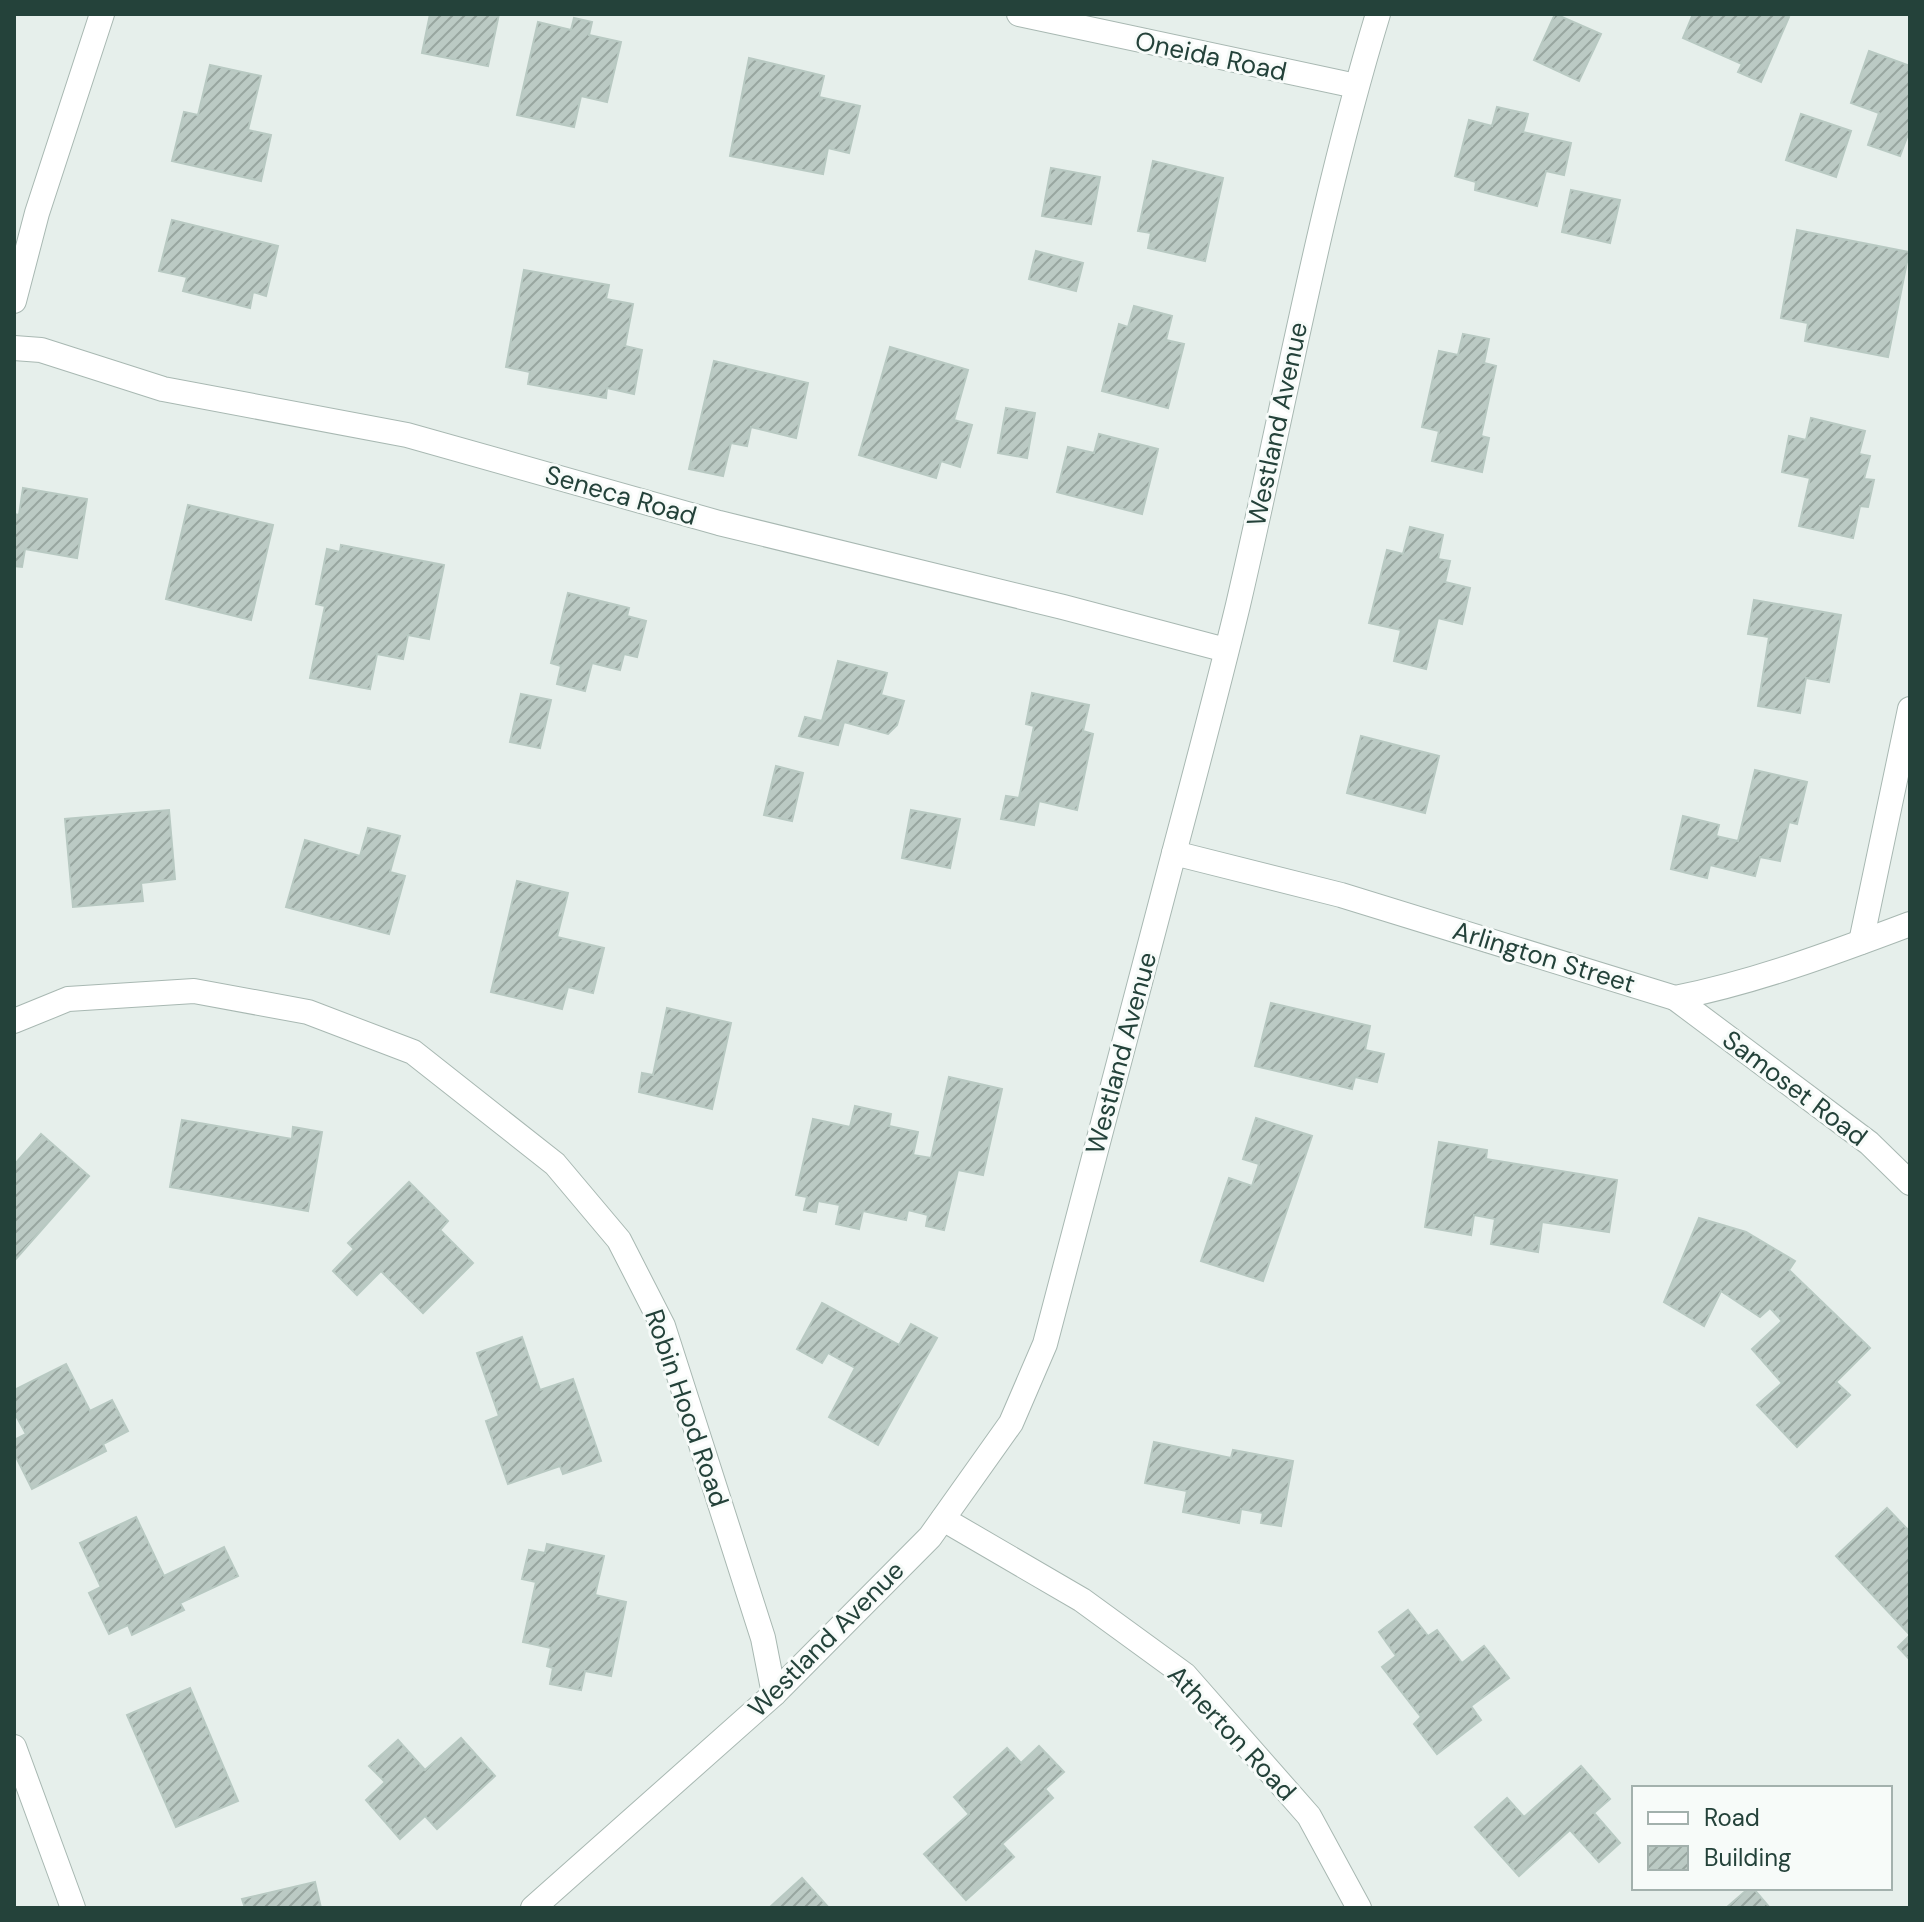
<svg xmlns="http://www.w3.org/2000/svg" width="1924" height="1922" viewBox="0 0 1924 1922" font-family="'DM Sans',sans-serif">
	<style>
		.building { fill: url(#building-hatch); stroke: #b8c9c2; stroke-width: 2 }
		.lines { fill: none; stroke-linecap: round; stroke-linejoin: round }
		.minor-casing { stroke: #a8b8b2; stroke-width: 26 }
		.tertiary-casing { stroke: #a8b8b2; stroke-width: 26 }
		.minor { stroke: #fff; stroke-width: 24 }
		.tertiary { stroke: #fff; stroke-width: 24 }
		.labels { text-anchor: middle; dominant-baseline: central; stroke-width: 6; stroke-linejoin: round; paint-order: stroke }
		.street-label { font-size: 26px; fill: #24423a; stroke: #f7fbf9 }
	</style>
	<defs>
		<pattern id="building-hatch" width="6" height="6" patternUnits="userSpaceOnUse" patternTransform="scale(2)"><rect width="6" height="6" fill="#bbcac4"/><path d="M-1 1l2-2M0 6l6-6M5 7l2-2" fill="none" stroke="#98a6a0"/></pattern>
	</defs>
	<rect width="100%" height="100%" fill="#e6efeb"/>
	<g class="building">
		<path d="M 430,14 L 499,14 L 488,66 L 422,53 Z"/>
		<path d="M 1555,14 L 1601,34 L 1579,81 L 1534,60 Z"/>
		<path d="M 1693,14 L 1782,14 L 1789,17 L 1761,82 L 1738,72 L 1742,64 L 1683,38 Z"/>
		<path d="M 574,18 L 592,22 L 589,35 L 621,42 L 607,102 L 581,96 L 574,127 L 517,115 L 538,22 L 571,30 Z"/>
		<path d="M 1869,51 L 1910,66 L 1910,129 L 1900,156 L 1868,145 L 1879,113 L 1851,103 Z"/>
		<path d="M 749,58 L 824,76 L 819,97 L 860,106 L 849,153 L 828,148 L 823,174 L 730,156 Z"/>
		<path d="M 210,65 L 261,76 L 248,130 L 271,135 L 261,181 L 172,161 L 184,112 L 198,115 Z"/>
		<path d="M 1497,107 L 1528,114 L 1523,132 L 1571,143 L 1564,175 L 1546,171 L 1537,206 L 1475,190 L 1476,182 L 1455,176 L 1469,120 L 1492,126 Z"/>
		<path d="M 1801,114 L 1851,131 L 1836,177 L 1786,160 Z"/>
		<path d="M 1153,161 L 1223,178 L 1205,261 L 1148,248 L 1151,233 L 1138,231 Z"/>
		<path d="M 1051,168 L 1100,177 L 1091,224 L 1042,216 Z"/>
		<path d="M 1571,190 L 1620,200 L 1610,243 L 1562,232 Z"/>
		<path d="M 172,220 L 278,246 L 266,296 L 253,292 L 250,308 L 183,291 L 187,277 L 159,271 Z"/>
		<path d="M 1797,230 L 1909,252 L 1888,357 L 1805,341 L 1808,323 L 1781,318 Z"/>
		<path d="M 1036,251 L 1083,263 L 1076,291 L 1029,279 Z"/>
		<path d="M 524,270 L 609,285 L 606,299 L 633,304 L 625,346 L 642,350 L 634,394 L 607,388 L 606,398 L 528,384 L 530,372 L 506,367 Z"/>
		<path d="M 1134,306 L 1172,316 L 1166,340 L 1184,344 L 1168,408 L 1102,391 L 1119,324 L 1128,327 Z"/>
		<path d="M 1463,334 L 1489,339 L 1484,363 L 1496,366 L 1481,436 L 1489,438 L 1482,472 L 1432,461 L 1439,431 L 1422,427 L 1439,351 L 1458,355 Z"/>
		<path d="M 890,347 L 968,370 L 954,420 L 972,425 L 960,467 L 941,461 L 936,478 L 859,455 Z"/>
		<path d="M 714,361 L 808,383 L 796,438 L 751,427 L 747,446 L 731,443 L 723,476 L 689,469 Z"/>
		<path d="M 1006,408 L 1035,413 L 1027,458 L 998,453 Z"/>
		<path d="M 1811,418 L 1865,431 L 1859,454 L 1870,456 L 1864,479 L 1874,480 L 1868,507 L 1860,506 L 1853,538 L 1799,526 L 1810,478 L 1782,472 L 1789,436 L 1806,440 Z"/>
		<path d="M 1099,434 L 1158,449 L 1142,514 L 1057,492 L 1068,447 L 1094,453 Z"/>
		<path d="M 23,488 L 87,499 L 77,558 L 25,549 L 22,567 L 14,566 L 14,514 L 19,515 Z"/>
		<path d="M 188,505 L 273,525 L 251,620 L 166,599 Z"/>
		<path d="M 1410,527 L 1443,535 L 1438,559 L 1450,561 L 1445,582 L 1470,588 L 1462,624 L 1438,618 L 1426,669 L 1394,661 L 1401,630 L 1369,623 L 1387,550 L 1403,554 Z"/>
		<path d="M 341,545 L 444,565 L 429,639 L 408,635 L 403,659 L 377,654 L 370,689 L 310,678 L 325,606 L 316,604 L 327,549 L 340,552 Z"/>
		<path d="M 568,593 L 629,608 L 627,616 L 646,621 L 637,657 L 624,654 L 620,670 L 592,663 L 585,691 L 557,684 L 561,666 L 551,663 Z"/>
		<path d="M 1754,600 L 1841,615 L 1829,682 L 1806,678 L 1800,713 L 1758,706 L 1769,637 L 1748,634 Z"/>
		<path d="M 838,661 L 887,673 L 881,695 L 904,701 L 897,725 L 888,734 L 844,722 L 838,745 L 799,736 L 805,717 L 822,721 Z"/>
		<path d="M 1032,693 L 1089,705 L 1083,731 L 1093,734 L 1077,810 L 1039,801 L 1034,825 L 1001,819 L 1006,796 L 1019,798 L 1034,726 L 1026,724 Z"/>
		<path d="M 521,694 L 551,700 L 540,748 L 510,742 Z"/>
		<path d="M 1361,736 L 1439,756 L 1425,813 L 1347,793 Z"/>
		<path d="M 776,766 L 803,773 L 792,821 L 764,815 Z"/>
		<path d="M 1755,770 L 1807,782 L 1797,824 L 1789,822 L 1780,861 L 1760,857 L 1755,876 L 1710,865 L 1707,878 L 1671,869 L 1683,816 L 1719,825 L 1716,836 L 1738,841 Z"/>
		<path d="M 169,810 L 175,879 L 141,883 L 143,901 L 73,907 L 65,819 Z"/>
		<path d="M 911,810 L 960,819 L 950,868 L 902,858 Z"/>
		<path d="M 368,828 L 400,836 L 390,872 L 405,876 L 389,934 L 286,907 L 305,840 L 360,856 Z"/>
		<path d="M 517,881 L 568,893 L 557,937 L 604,948 L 593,993 L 568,987 L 562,1009 L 491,992 Z"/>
		<path d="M 1271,1003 L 1370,1026 L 1365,1050 L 1384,1054 L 1377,1082 L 1355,1077 L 1352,1089 L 1255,1066 Z"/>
		<path d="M 667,1008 L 731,1023 L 712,1109 L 639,1092 L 642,1073 L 653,1075 Z"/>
		<path d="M 949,1077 L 1002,1089 L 983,1175 L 958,1170 L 944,1230 L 926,1226 L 928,1215 L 908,1210 L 906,1220 L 863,1211 L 859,1229 L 836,1224 L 840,1205 L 818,1201 L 816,1212 L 804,1210 L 807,1197 L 796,1195 L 813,1119 L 850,1127 L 855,1106 L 891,1114 L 889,1126 L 918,1132 L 913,1155 L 931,1158 Z"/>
		<path d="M 1256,1118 L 1312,1136 L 1263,1281 L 1201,1261 L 1229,1178 L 1252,1186 L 1259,1164 L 1243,1159 Z"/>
		<path d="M 182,1120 L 292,1139 L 293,1127 L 322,1132 L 308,1211 L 170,1187 Z"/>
		<path d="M 41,1134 L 89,1176 L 14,1261 L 14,1165 Z"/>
		<path d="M 1439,1142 L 1487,1150 L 1486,1159 L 1617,1180 L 1609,1232 L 1542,1222 L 1538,1252 L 1491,1244 L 1495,1219 L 1474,1215 L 1471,1235 L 1425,1227 Z"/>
		<path d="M 409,1182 L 448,1221 L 440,1230 L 473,1263 L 423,1313 L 381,1271 L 357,1295 L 333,1271 L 354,1249 L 348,1243 Z"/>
		<path d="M 1699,1218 L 1746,1232 L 1795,1261 L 1789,1270 L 1870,1348 L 1836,1382 L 1850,1395 L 1797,1447 L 1757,1405 L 1782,1383 L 1752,1349 L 1782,1321 L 1770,1308 L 1760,1317 L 1721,1291 L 1704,1326 L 1664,1302 Z"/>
		<path d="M 822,1303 L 899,1345 L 911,1324 L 937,1338 L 878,1445 L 829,1417 L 855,1368 L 828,1353 L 822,1363 L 797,1349 Z"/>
		<path d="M 522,1337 L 540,1390 L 573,1379 L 601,1461 L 563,1474 L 560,1466 L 508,1484 L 486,1421 L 499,1416 L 477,1353 Z"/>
		<path d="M 66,1364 L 90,1411 L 112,1400 L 128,1431 L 103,1444 L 106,1451 L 32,1489 L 14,1453 L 14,1440 L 26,1434 L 14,1412 L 14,1390 Z"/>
		<path d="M 1154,1442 L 1231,1458 L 1233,1450 L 1293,1461 L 1281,1526 L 1261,1523 L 1263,1513 L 1241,1509 L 1239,1523 L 1183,1512 L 1187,1491 L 1145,1483 Z"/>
		<path d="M 1887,1508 L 1910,1532 L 1910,1660 L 1898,1647 L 1910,1635 L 1836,1556 Z"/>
		<path d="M 136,1517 L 164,1576 L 224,1547 L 238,1576 L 180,1603 L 184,1610 L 132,1635 L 128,1625 L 109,1634 L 89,1593 L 101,1587 L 80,1543 Z"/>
		<path d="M 547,1544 L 604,1556 L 595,1595 L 626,1602 L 611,1676 L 585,1671 L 581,1690 L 550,1684 L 553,1668 L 547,1666 L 551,1648 L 523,1642 L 536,1582 L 522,1579 L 529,1550 L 545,1553 Z"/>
		<path d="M 1408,1610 L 1428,1636 L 1437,1630 L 1462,1663 L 1484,1646 L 1509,1678 L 1471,1706 L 1481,1720 L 1437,1754 L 1414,1724 L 1421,1717 L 1382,1667 L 1396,1656 L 1379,1632 Z"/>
		<path d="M 190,1688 L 238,1801 L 176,1827 L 127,1715 Z"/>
		<path d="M 461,1738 L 495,1776 L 437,1829 L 425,1816 L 400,1839 L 366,1800 L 385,1782 L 369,1766 L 398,1740 L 425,1770 Z"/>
		<path d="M 1039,1746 L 1064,1772 L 1045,1789 L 1053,1798 L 1002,1844 L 1014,1857 L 966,1900 L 924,1854 L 969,1814 L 954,1797 L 1007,1748 L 1021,1763 Z"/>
		<path d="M 1581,1766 L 1610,1799 L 1594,1813 L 1620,1843 L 1599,1862 L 1570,1830 L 1519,1876 L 1475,1827 L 1507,1798 L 1524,1817 Z"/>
		<path d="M 802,1878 L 829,1908 L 769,1908 Z"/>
		<path d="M 315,1882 L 321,1908 L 245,1908 L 242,1899 Z"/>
		<path d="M 1749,1888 L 1753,1888 L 1770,1908 L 1726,1908 Z"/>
	</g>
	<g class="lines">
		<defs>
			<g id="minor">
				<path d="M 1019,14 L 1356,86"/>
				<path d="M 14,301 L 37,213 L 102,14"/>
				<path d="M 14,348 L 41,350 L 163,389 L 407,435 L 719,523 L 1063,607 L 1226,650"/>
				<path d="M 1174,853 C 1196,770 1218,688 1238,605 C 1284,408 1319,208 1378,14"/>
				<path d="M 1861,942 L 1910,709"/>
				<path d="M 1675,998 L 1869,1143 L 1910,1183"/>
				<path d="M 14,1021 L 68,999 L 194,991 L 308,1012 L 413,1052 L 555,1164 L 619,1240 L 663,1326 L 763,1638 L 774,1694"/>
				<path d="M 943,1519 L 1082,1600 L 1185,1675 L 1309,1816 L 1359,1908"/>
			</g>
			<g id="tertiary">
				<path d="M 14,1747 L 73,1908"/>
				<path d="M 533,1908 L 774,1694 L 930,1537 L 1011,1423 L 1045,1344 L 1174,853 L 1341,895 L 1675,998 C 1755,982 1833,953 1910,924"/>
			</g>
		</defs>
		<use href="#minor" class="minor-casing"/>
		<use href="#tertiary" class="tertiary-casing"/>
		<use href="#minor" class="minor"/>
		<use href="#tertiary" class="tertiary"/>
	</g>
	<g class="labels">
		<g class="street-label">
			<text transform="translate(1211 56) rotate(12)">Oneida Road</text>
			<text transform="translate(1277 424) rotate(-78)">Westland Avenue</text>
			<text transform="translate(621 495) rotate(16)">Seneca Road</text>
			<text transform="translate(1544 957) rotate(17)">Arlington Street</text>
			<text transform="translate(1121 1053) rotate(-75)">Westland Avenue</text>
			<text transform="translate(1795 1088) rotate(37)">Samoset Road</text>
			<text transform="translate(687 1408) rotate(71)">Robin Hood Road</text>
			<text transform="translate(826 1639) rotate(-45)">Westland Avenue</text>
			<text transform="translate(1232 1733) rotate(47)">Atherton Road</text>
		</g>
	</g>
	<rect width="1924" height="1922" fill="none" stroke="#24423a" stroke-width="32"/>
	<rect x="1632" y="1786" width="260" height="104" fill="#f7fbf9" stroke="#a3b1ad" stroke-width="2"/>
	<rect x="1648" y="1812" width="40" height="12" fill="#ffffff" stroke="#a3b1ad" stroke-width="2"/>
	<text x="1704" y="1826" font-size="24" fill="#24423a">Road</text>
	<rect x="1648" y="1846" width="40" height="24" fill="url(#building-hatch)" stroke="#a3b1ad" stroke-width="2"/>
	<text x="1704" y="1866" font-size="24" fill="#24423a">Building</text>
</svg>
